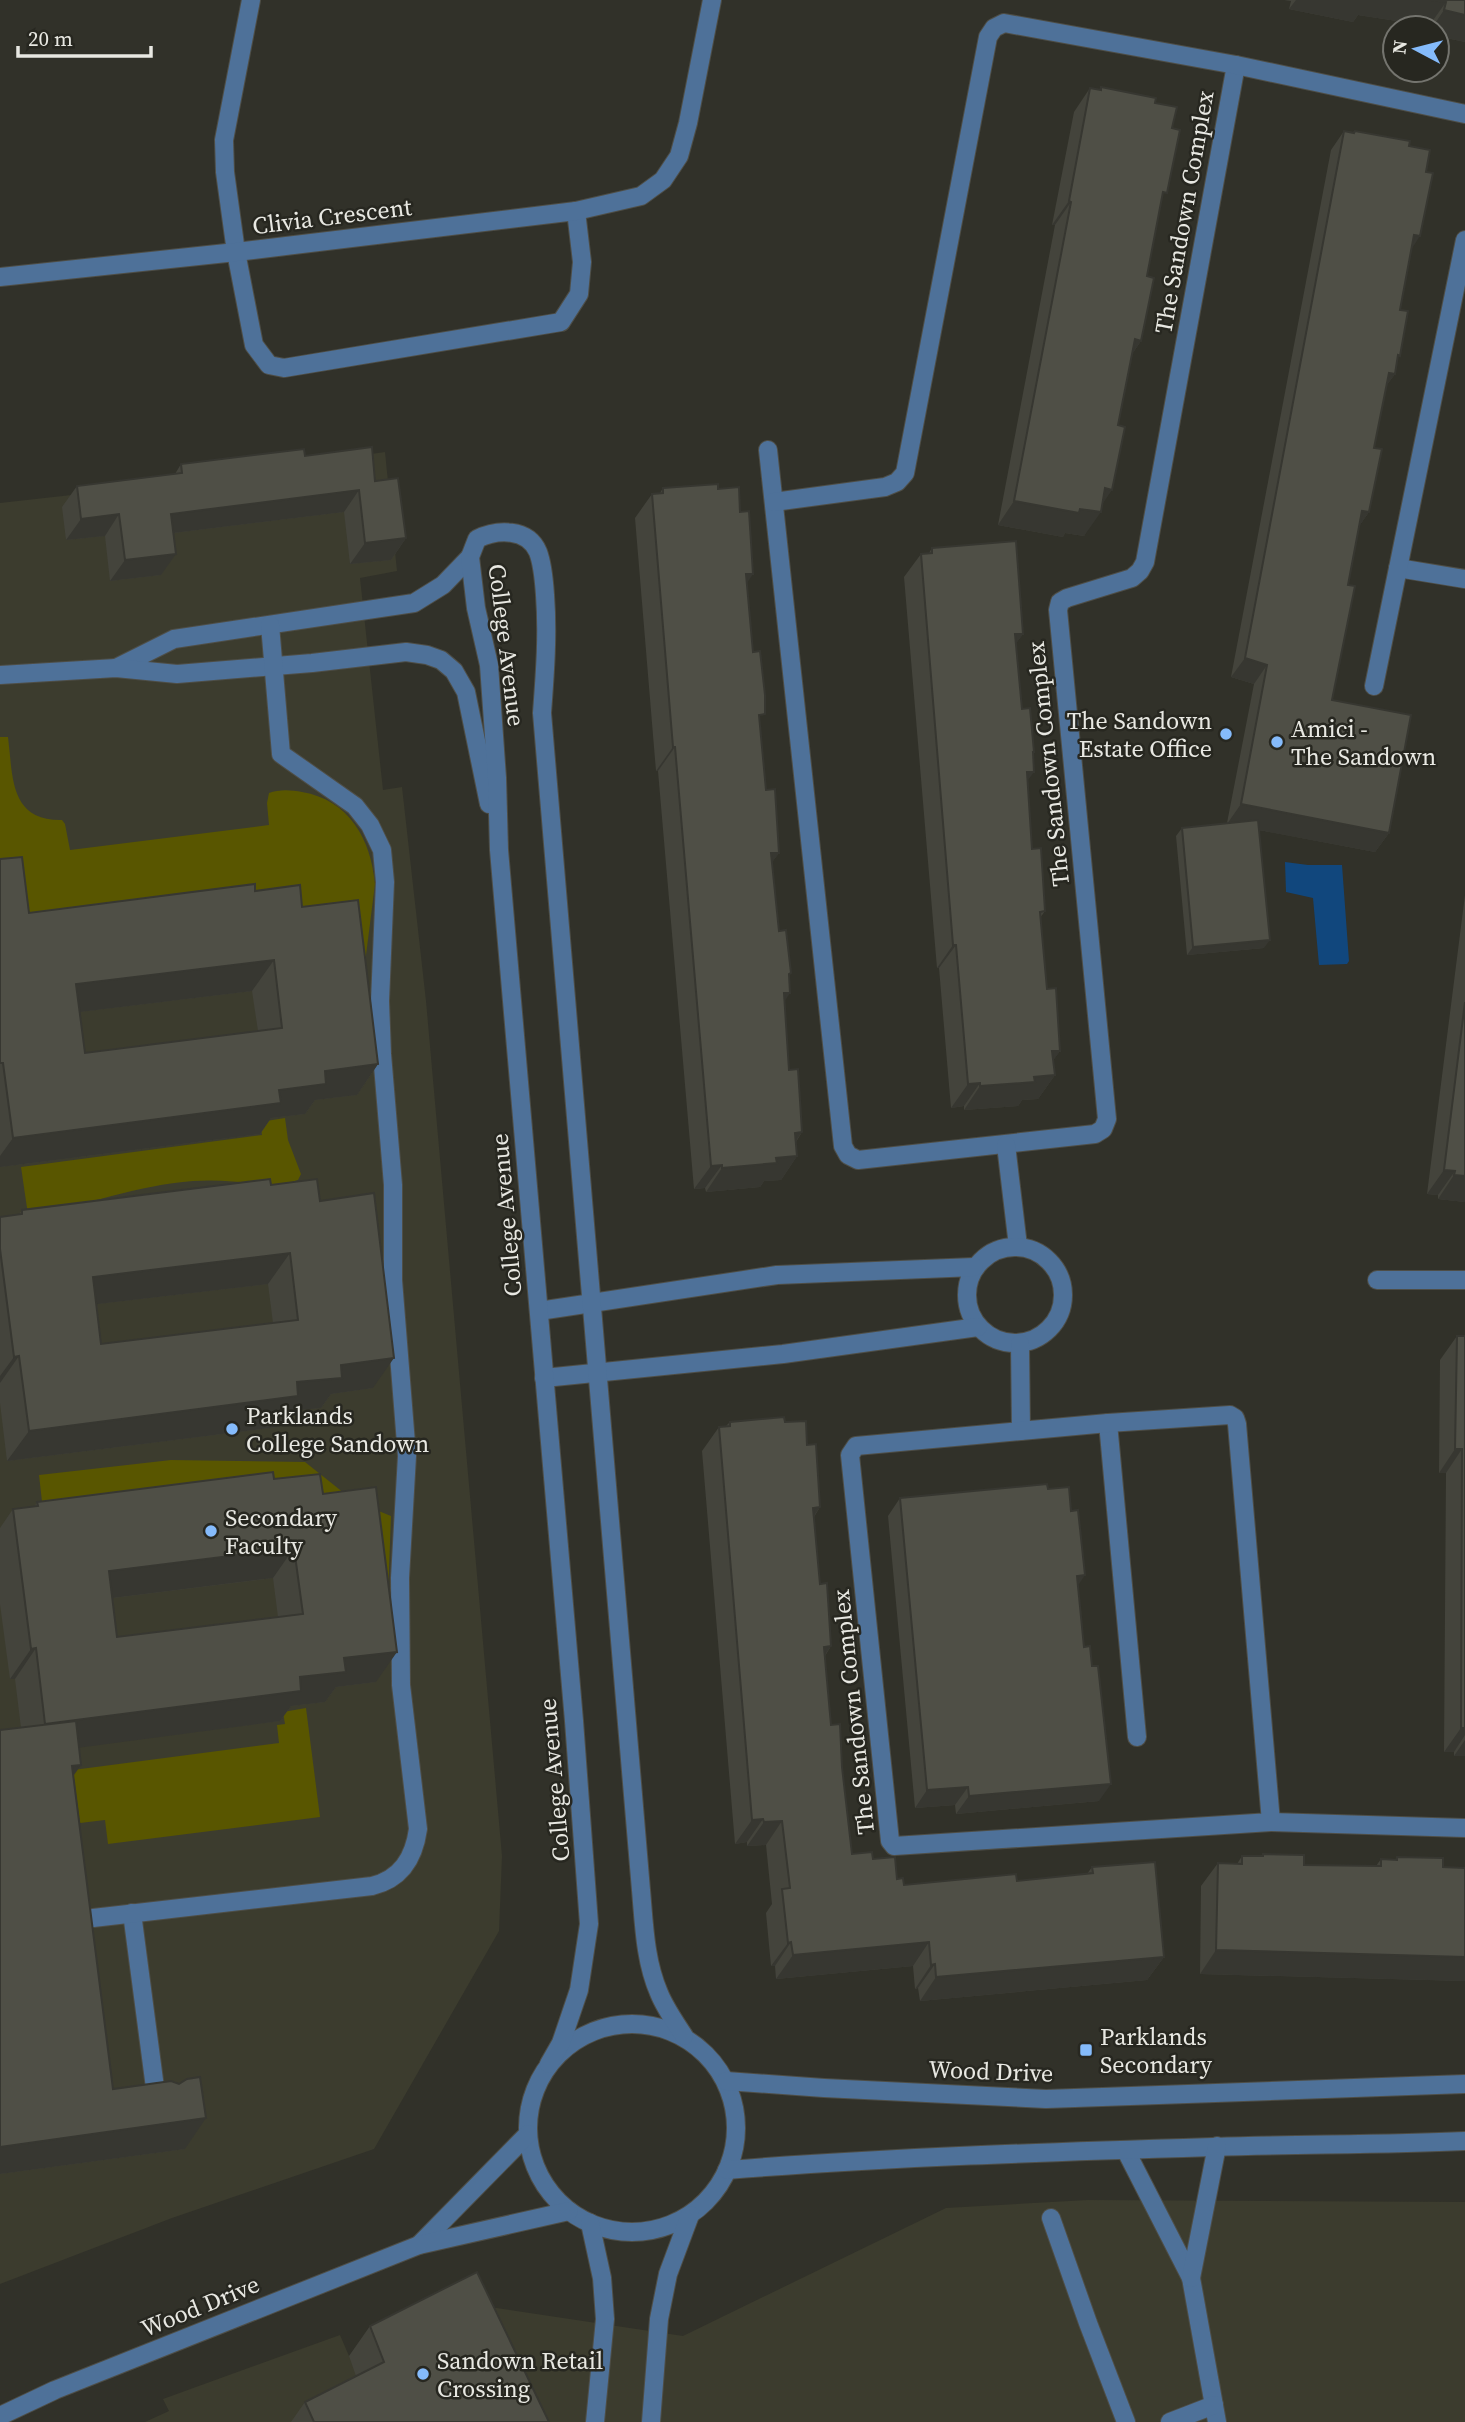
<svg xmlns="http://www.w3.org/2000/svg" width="1465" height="2422" viewBox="0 0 1465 2422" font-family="'Source Serif 4',serif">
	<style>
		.built { fill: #3c3c2e }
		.green { fill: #595600 }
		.water { fill: #11477d }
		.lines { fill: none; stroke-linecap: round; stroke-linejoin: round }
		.minor-casing { stroke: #4e4e47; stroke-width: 20 }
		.minor { stroke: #4e7199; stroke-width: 18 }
		.wall { fill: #44443c; fill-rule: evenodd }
		.shaded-wall { fill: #373731 }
		.building { fill: #4f4f46; stroke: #373731; stroke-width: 2; fill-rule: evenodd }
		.poi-dot { fill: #85bbfb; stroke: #272720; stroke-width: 2.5 }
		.labels { text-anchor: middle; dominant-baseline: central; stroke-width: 5; stroke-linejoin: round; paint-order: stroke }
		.street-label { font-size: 24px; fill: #e8e8e2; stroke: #272720 }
		.poi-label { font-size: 24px; fill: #e8e8e2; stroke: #272720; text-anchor: start }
	</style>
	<rect width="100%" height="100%" fill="#313129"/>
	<g class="built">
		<path d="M 385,452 L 397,571 L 360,578 L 383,790 L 402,787 L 426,1001 L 502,1856 L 499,1931 L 374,2149 L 172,2218 L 0,2284 L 0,503 L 143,487 Z"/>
		<path d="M 1088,2200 L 1465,2202 L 1465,2422 L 145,2422 L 169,2411 L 163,2399 L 340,2335 L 349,2356 L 456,2302 L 683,2336 L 946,2208 Z"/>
	</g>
	<g class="green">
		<path d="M 0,737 L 8,737 C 13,776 9,821 62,820 L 65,824 L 70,850 L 269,825 L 267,803 L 269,793 C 279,789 292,790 302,792 C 349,800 371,839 375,884 L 363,979 L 338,928 L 30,940 L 0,869 Z"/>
		<path d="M 285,1118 L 288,1140 L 301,1174 L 298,1180 L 279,1186 C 251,1183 222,1179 193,1181 C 138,1185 85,1205 31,1217 L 27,1208 L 21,1167 L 262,1135 L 260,1122 Z"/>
		<path d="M 171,1460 L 305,1462 L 354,1501 L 391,1516 L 387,1623 L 359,1517 L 46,1537 L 39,1475 Z"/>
		<path d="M 306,1708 L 320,1817 L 108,1844 L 105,1820 L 80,1823 L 73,1770 L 279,1743 L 277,1725 L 285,1724 L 283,1712 Z"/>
	</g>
	<path class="water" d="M 1285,862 L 1308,865 L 1342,865 L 1349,961 L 1347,964 L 1319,965 L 1313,898 L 1286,892 Z"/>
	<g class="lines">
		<defs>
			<g id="minor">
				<path d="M 251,0 L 224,140 L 225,172 L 236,252 L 254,345 L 269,365 L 284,368 L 561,322 L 579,294 L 582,262 L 576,211"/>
				<path d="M 0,277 L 236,252 L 576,211 L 641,196 L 663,180 L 679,156 L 688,123 L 712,0"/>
				<path d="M 768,450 L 843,1146 L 848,1155 L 858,1160 L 1095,1134 L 1103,1129 L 1107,1119 L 1058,610 L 1060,602 L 1067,598 L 1132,578 L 1140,571 L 1145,562 L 1236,65"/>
				<path d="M 774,502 L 885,487 L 897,482 L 905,473 L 988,37 L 994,28 L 1004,23 L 1236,65 L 1465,114"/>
				<path d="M 1398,568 L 1465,579"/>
				<path d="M 116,668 L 174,639 L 414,603 L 443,585 L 470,557"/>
				<path d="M 0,675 L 116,668 L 177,674 L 312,663 L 406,652 L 427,655 L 441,660 L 454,671 L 466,692 L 489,804"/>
				<path d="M 1374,686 L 1465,240"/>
				<path d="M 1006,1145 L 1018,1246"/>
				<circle cx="1015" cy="1295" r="48"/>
				<path d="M 1377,1280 L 1465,1280"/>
				<path d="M 539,1311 L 777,1275 L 974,1267"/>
				<path d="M 1020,1344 L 1021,1431"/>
				<path d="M 544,1378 L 783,1354 L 978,1327"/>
				<path d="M 1108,1423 L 1137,1737"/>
				<path d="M 1271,1822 L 1237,1424 L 1235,1418 L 1230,1415 L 1108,1423 L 856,1446 L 850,1455 L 890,1841 L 894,1846 L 1271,1822 L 1465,1828"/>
				<path d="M 132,1913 L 157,2103"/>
				<path d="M 93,1918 L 372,1886 C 401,1879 414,1858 418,1829 L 401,1685 L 400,1578 L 407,1456 L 393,1280 L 393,1185 L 382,1054 L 380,1001 L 385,882 L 382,850 L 370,825 L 355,806 L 281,754 L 270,625"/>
				<circle cx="632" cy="2128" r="104"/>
				<path d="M 549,2064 L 561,2043 L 579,1990 L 589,1924 L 574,1721 L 499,850 L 497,778 L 489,665 L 476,608 L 470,557 L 477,539 C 497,529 528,528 538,552 C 543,565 544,581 545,595 C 548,635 545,673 542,713 L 641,1890 C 644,1924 645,1961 659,1993 C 665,2008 675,2022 684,2036"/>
				<path d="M 726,2081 L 824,2088 L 1046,2099 L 1465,2084"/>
				<path d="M 1126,2151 L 1191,2278 L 1217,2422"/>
				<path d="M 727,2170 C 890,2157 1053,2152 1215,2147 C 1299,2144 1382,2145 1465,2141"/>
				<path d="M 1051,2218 L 1088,2323 L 1126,2422"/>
				<path d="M 590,2223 L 602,2278 L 605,2319 L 595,2422"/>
				<path d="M 419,2245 L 528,2134"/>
				<path d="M 1191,2278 L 1217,2146"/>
				<path d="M 0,2416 L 55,2390 L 419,2245 L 569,2211"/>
				<path d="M 651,2422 L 659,2319 L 668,2274 L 690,2215"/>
				<path d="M 1170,2422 L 1214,2405"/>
			</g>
		</defs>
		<use href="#minor" class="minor-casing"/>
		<use href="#minor" class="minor"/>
	</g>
	<g class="wall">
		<path d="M 1284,0 L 1465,0 L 1465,42 L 1437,36 L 1437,28 L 1429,28 L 1429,26 L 1358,15 L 1353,22 L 1289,9 L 1291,1 Z"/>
		<path d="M 1101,87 L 1155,103 L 1172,128 L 1161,201 L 1147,276 L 1141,341 L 1132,354 L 1102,504 L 1084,536 L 1065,533 L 1063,537 L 998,525 L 1055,225 L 1052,225 L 1074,112 L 1090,88 L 1099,90 Z"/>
		<path d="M 1344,131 L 1353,132 L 1355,131 L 1409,146 L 1412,248 L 1400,310 L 1397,360 L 1395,374 L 1386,386 L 1374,448 L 1369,512 L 1359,526 L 1348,585 L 1332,700 L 1389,833 L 1375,852 L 1259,830 L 1264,948 L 1187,955 L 1176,836 L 1182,828 L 1227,823 L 1254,684 L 1231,677 L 1331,150 Z"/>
		<path d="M 305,456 L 375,481 L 406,538 L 391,560 L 350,564 L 344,512 L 174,533 L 161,575 L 110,581 L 105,536 L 66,540 L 62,507 L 77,486 L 175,474 L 181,464 Z"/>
		<path d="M 663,488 L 718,489 L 740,512 L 766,790 L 779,853 L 772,862 L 779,931 L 789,976 L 784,1002 L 789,1070 L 802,1132 L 796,1142 L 797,1156 L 781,1180 L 764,1181 L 760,1187 L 706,1192 L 705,1188 L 694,1189 L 658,771 L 656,771 L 635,518 L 652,494 L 660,493 Z"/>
		<path d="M 932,548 L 1023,634 L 1016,643 L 1022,709 L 1034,752 L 1033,754 L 1028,780 L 1032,849 L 1045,911 L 1040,918 L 1047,989 L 1060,1051 L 1053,1060 L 1055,1075 L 1038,1099 L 1022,1100 L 1018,1106 L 964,1110 L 964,1106 L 951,1108 L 939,968 L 937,968 L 904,577 L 921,554 L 929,553 Z"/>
		<path d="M 0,859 L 29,913 L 255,891 L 302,907 L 378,1064 L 357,1095 L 315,1100 L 305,1114 L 271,1118 L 260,1134 L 0,1167 ZM 252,991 L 258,1031 L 85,1053 L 79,1012 Z"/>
		<path d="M 1465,895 L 1465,1202 L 1438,1199 L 1438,1195 L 1427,1194 Z"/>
		<path d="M 271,1185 L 320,1201 L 373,1388 L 331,1394 L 321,1408 L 288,1411 L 277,1427 L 7,1461 L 0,1403 L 0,1217 L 19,1215 L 22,1210 ZM 268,1284 L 273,1323 L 101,1344 L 97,1304 Z"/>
		<path d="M 1465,1335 L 1465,1756 L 1454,1756 L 1454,1752 L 1444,1752 L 1446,1473 L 1439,1473 L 1440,1360 L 1457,1336 L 1464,1336 Z"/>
		<path d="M 730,1422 L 785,1422 L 807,1445 L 820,1507 L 814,1517 L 820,1584 L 831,1646 L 825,1656 L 831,1725 L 842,1767 L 852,1854 L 873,1859 L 904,1885 L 1017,1881 L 1087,1874 L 1092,1867 L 1164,1957 L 1147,1980 L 920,2001 L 918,1988 L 915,1989 L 913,1966 L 776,1979 L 775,1966 L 771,1966 L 766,1913 L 772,1904 L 766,1845 L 747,1846 L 747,1842 L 735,1844 L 702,1451 L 719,1427 L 726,1426 Z"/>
		<path d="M 274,1479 L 323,1494 L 376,1682 L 336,1687 L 325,1702 L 291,1706 L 280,1721 L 79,1747 L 73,1776 L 113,2089 L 185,2149 L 0,2174 L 21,1728 L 15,1679 L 10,1679 L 0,1604 L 0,1528 L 13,1509 L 35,1506 L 37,1502 ZM 273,1578 L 278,1617 L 117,1637 L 113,1598 Z"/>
		<path d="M 900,1498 L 1078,1585 L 1099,1801 L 956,1814 L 955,1805 L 915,1808 L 888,1516 Z"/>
		<path d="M 1263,1854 L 1304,1865 L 1376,1866 L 1381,1859 L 1395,1860 L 1397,1857 L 1443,1867 L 1465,1868 L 1465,1981 L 1200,1974 L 1201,1886 L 1218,1863 L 1237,1864 L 1242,1856 L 1261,1856 Z"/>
		<path d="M 370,2326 L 549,2422 L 291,2422 L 305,2402 L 356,2376 L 349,2356 Z"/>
	</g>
	<g class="shaded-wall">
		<path d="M 1296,0 L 1431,0 L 1446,2 L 1429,26 L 1358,15 L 1353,22 L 1289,9 Z"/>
		<path d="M 1444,10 L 1465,15 L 1465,42 L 1437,36 L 1437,28 L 1432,28 Z"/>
		<path d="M 1069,201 L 1071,202 L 1055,225 L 1052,225 Z"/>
		<path d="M 1414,235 L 1420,236 L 1407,256 Z"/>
		<path d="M 1135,339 L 1141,341 L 1125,364 Z"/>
		<path d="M 1389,373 L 1395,374 L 1381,393 Z"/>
		<path d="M 1105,488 L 1112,490 L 1097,512 L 1101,512 L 1084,536 L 1065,533 L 1063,537 L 998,525 L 1014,501 Z"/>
		<path d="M 359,490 L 344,512 L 157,535 L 171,514 Z"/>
		<path d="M 1362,511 L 1369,512 L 1355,532 Z"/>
		<path d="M 119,514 L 105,536 L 66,540 L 81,519 Z"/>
		<path d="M 406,538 L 391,560 L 350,564 L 365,543 Z"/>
		<path d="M 176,554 L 161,575 L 110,581 L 125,560 Z"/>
		<path d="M 746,574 L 753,574 L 737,598 Z"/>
		<path d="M 1015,634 L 1023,634 L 1006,657 Z"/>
		<path d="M 1245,658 L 1267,665 L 1254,684 L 1231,677 Z"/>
		<path d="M 673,747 L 675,747 L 658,771 L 656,771 Z"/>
		<path d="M 1027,772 L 1034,772 L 1017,795 Z"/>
		<path d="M 1241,804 L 1389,833 L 1375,852 L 1227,824 Z"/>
		<path d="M 771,853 L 779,853 L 762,876 Z"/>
		<path d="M 1270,940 L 1264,948 L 1187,955 L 1193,947 Z"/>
		<path d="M 953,945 L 956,945 L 939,968 L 937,968 Z"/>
		<path d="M 274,960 L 252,991 L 55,1015 L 76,984 Z"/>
		<path d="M 784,993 L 790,993 L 774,1017 Z"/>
		<path d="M 1052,1051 L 1060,1051 L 1043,1075 Z"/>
		<path d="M 378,1064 L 357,1095 L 315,1100 L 305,1114 L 271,1118 L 260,1134 L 0,1167 L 0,1156 L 13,1138 L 279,1090 L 325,1071 Z"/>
		<path d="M 1055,1075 L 1038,1099 L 1022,1100 L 1018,1106 L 964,1110 L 980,1086 L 1034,1077 Z"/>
		<path d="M 980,1083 L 964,1106 L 951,1108 L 968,1084 Z"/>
		<path d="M 802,1132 L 786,1156 L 795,1133 Z"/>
		<path d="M 797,1156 L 781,1180 L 764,1181 L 760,1187 L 706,1192 L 722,1168 L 776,1158 Z"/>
		<path d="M 722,1165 L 705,1188 L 694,1189 L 711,1166 Z"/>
		<path d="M 1444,1170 L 1455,1171 L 1438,1195 L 1427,1194 Z"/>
		<path d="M 1454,1175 L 1465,1176 L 1465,1202 L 1438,1199 Z"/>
		<path d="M 290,1253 L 268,1284 L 72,1307 L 93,1277 Z"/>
		<path d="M 19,1356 L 0,1383 L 0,1376 L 14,1357 Z"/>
		<path d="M 394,1358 L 373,1388 L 331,1394 L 321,1408 L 288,1411 L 277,1427 L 7,1461 L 29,1431 L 297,1382 L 341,1365 Z"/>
		<path d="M 1455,1449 L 1462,1449 L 1446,1473 L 1439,1473 Z"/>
		<path d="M 820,1507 L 804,1531 L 813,1508 Z"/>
		<path d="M 294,1548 L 273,1578 L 88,1601 L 109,1571 Z"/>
		<path d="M 1085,1575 L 1073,1593 L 1077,1576 Z"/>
		<path d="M 831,1646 L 815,1670 L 824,1647 Z"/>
		<path d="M 36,1648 L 15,1679 L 10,1679 L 31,1649 Z"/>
		<path d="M 397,1652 L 376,1682 L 336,1687 L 325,1702 L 291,1706 L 280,1721 L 24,1755 L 45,1724 L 344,1658 Z"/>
		<path d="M 1461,1728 L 1465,1728 L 1465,1735 L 1454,1752 L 1444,1752 Z"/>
		<path d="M 1465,1740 L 1465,1756 L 1454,1756 Z"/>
		<path d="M 81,1765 L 60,1795 L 72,1766 Z"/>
		<path d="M 1111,1784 L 1099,1801 L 956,1814 L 969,1796 Z"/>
		<path d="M 968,1787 L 955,1805 L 915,1808 L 927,1790 Z"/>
		<path d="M 763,1819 L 747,1842 L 735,1844 L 752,1820 Z"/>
		<path d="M 782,1821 L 766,1845 L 747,1846 L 764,1822 Z"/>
		<path d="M 791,1942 L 775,1966 L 771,1966 L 788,1943 Z"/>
		<path d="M 929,1942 L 913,1966 L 776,1979 L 793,1955 Z"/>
		<path d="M 1216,1950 L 1465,1957 L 1465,1981 L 1200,1974 Z"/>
		<path d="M 1164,1957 L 1147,1980 L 920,2001 L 936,1977 Z"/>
		<path d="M 935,1964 L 918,1988 L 915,1989 L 931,1965 Z"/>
		<path d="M 206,2118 L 185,2149 L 0,2174 L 0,2147 Z"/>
	</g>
	<g class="building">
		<path d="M 1431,0 L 1465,0 L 1465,15 L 1444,10 L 1446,2 Z"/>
		<path d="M 1101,87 L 1156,98 L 1155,103 L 1177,107 L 1172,128 L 1180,130 L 1167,193 L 1163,192 L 1147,276 L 1154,278 L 1145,322 L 1141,341 L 1135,339 L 1118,425 L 1125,427 L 1112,490 L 1105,488 L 1101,512 L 1080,509 L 1079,513 L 1014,501 L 1071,202 L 1069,201 L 1090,88 L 1101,90 Z"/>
		<path d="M 1344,131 L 1354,133 L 1355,131 L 1410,141 L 1409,146 L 1430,150 L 1426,172 L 1433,173 L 1420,236 L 1414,235 L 1400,310 L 1408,311 L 1400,356 L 1398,355 L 1395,374 L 1389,373 L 1374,448 L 1382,449 L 1369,512 L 1362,511 L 1348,585 L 1355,586 L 1332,700 L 1411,715 L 1389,833 L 1241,804 L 1267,665 L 1245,658 Z"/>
		<path d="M 372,447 L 375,481 L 398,478 L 406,538 L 365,543 L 359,490 L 171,514 L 176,554 L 125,560 L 119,514 L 81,519 L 77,486 L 182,473 L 181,464 L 304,449 L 305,456 Z"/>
		<path d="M 718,484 L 718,489 L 739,487 L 740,512 L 749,511 L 753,574 L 746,574 L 753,652 L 760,651 L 765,695 L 765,714 L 759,715 L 766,790 L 775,789 L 779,853 L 771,853 L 779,931 L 786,930 L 791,973 L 789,974 L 790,993 L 784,993 L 789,1070 L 798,1069 L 802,1132 L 795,1133 L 797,1156 L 776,1158 L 777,1163 L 722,1168 L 722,1165 L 711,1166 L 675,747 L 673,747 L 652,494 L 663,493 L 663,488 Z"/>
		<path d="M 1016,541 L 1023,634 L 1015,634 L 1022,709 L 1030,708 L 1034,752 L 1033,752 L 1034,772 L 1027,772 L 1032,849 L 1041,848 L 1045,911 L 1040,912 L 1047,989 L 1056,988 L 1060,1051 L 1052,1051 L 1055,1075 L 1034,1077 L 1035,1082 L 980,1086 L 980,1083 L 968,1084 L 956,945 L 953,945 L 921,554 L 932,553 L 932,548 Z"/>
		<path d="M 1258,820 L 1270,940 L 1193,947 L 1182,828 Z"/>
		<path d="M 22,857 L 29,913 L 255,884 L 255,891 L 300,885 L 302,907 L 358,900 L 378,1064 L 325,1071 L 326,1084 L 279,1090 L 281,1103 L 13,1138 L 3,1063 L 0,1063 L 0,859 ZM 274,960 L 282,1028 L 85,1053 L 76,984 Z"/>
		<path d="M 1465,1002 L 1465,1176 L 1454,1175 L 1455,1171 L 1444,1170 Z"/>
		<path d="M 270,1179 L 271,1185 L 317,1179 L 320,1201 L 374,1193 L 394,1358 L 341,1365 L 342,1378 L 297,1382 L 298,1396 L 29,1431 L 19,1356 L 14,1357 L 0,1249 L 0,1217 L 22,1214 L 22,1210 ZM 290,1253 L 298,1320 L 101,1344 L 93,1277 Z"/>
		<path d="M 1457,1336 L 1465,1336 L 1465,1728 L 1461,1728 L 1462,1449 L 1455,1449 Z"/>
		<path d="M 784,1417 L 785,1422 L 806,1421 L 807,1445 L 816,1444 L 820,1507 L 813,1508 L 820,1584 L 827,1583 L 831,1646 L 824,1647 L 831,1725 L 840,1724 L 842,1767 L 852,1854 L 872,1852 L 873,1859 L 895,1857 L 897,1879 L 903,1878 L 904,1885 L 1016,1874 L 1017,1881 L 1093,1873 L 1092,1867 L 1155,1862 L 1164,1957 L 936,1977 L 935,1964 L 931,1965 L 929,1942 L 793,1955 L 791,1942 L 788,1943 L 782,1889 L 790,1888 L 782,1821 L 764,1822 L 763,1819 L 752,1820 L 719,1427 L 730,1426 L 730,1422 Z"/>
		<path d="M 273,1472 L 274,1479 L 320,1474 L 323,1494 L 376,1487 L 397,1652 L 344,1658 L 346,1672 L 300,1677 L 301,1691 L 45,1724 L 36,1648 L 31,1649 L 13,1509 L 38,1506 L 37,1502 ZM 294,1548 L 303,1614 L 117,1637 L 109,1571 Z"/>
		<path d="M 1047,1484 L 1048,1489 L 1069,1487 L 1071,1511 L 1078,1510 L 1085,1575 L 1077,1576 L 1084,1647 L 1090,1646 L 1092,1666 L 1098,1666 L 1111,1784 L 969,1796 L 968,1787 L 927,1790 L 900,1498 Z"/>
		<path d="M 76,1721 L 81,1765 L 72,1766 L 113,2089 L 171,2081 L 179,2084 L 187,2079 L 200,2077 L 206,2118 L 0,2147 L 0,1730 Z"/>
		<path d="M 1263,1854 L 1304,1855 L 1304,1865 L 1381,1866 L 1381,1859 L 1397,1860 L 1397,1857 L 1443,1858 L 1443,1867 L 1465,1868 L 1465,1957 L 1216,1950 L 1218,1863 L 1242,1864 L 1242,1856 L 1263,1856 Z"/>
		<path d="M 477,2272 L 549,2422 L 314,2422 L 305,2402 L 384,2362 L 370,2326 Z"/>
	</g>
	<g class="poi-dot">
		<circle cx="1226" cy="734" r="7"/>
		<circle cx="1277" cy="742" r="7"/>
		<circle cx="232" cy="1429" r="7"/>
		<circle cx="211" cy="1531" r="7"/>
		<rect x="1079" y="2043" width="14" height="14" rx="3.5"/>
		<circle cx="423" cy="2374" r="7"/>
	</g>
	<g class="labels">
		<g class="street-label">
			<text transform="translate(1184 212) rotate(-80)">The Sandown Complex</text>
			<text transform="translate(332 216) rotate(-7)">Clivia Crescent</text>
			<text transform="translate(507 645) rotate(83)">College Avenue</text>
			<text transform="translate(1048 764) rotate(-96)">The Sandown Complex</text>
			<text transform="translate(506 1215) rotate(-95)">College Avenue</text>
			<text transform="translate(853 1712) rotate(-96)">The Sandown Complex</text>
			<text transform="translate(554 1780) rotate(-95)">College Avenue</text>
			<text transform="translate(991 2071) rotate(2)">Wood Drive</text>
			<text transform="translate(200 2306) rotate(-22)">Wood Drive</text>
		</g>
		<g class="poi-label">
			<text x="1212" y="720" text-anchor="end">The Sandown<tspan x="1212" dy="28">Estate Office</tspan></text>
			<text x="1291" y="728">Amici -<tspan x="1291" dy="28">The Sandown</tspan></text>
			<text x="246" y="1415">Parklands<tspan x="246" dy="28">College Sandown</tspan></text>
			<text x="225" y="1517">Secondary<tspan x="225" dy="28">Faculty</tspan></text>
			<text x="1100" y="2036">Parklands<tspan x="1100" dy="28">Secondary</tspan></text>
			<text x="437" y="2360">Sandown Retail<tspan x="437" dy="28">Crossing</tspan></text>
		</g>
	</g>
	<g transform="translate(1416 49) rotate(277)"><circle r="33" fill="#272720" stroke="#74746e" stroke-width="2"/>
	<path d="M0-5L12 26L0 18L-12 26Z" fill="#85bbfb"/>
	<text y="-10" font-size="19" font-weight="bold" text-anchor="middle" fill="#e8e8e2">N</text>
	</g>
	<path d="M18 46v10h133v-10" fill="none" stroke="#e8e8e2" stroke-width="3.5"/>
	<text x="28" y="46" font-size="21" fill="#e8e8e2" stroke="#272720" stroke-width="5" paint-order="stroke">20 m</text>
</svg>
